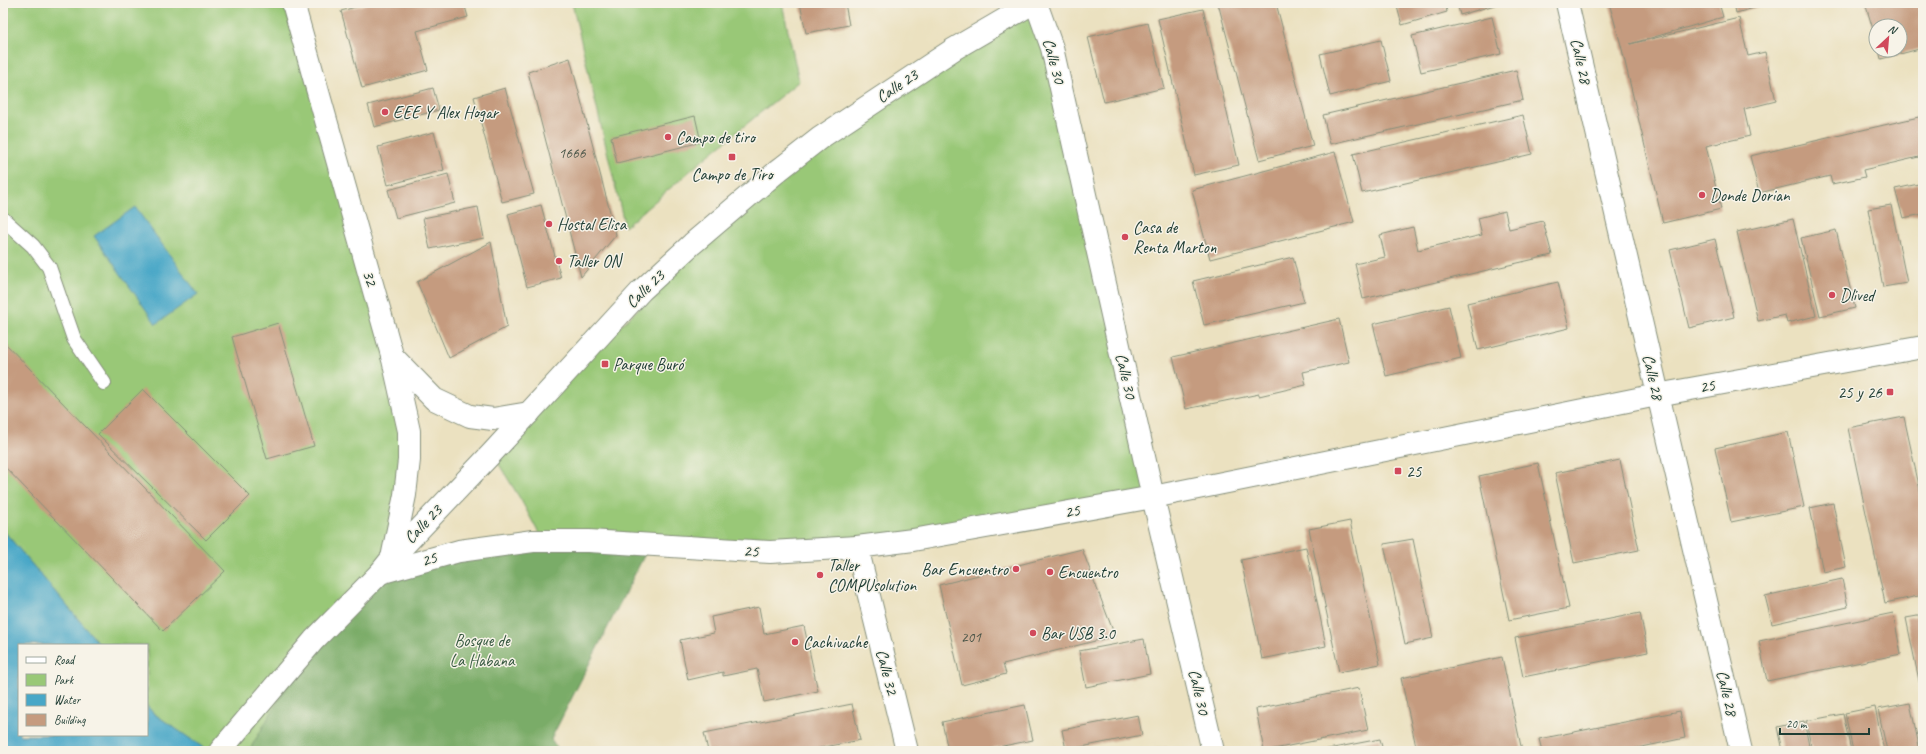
<svg xmlns="http://www.w3.org/2000/svg" width="1926" height="754" viewBox="0 0 1926 754" font-family="Caveat,sans-serif">
	<style>
		.green { fill: #99c877; stroke: #5c8256 }
		.forest { fill: #7aac68; stroke: #4c744e }
		.water { fill: #48a7c7; stroke: #34727e }
		.building { fill: #c59b7f }
		.lines { fill: none; stroke-linecap: round; stroke-linejoin: round }
		.lane-casing { stroke: #858f7a; stroke-width: 16 }
		.street-casing { stroke: #858f7a; stroke-width: 24 }
		.secondary-casing { stroke: #858f7a; stroke-width: 24 }
		.primary-casing { stroke: #858f7a; stroke-width: 24 }
		.lane { stroke: #fff; stroke-width: 14 }
		.street { stroke: #fff; stroke-width: 22 }
		.secondary { stroke: #fff; stroke-width: 22 }
		.primary { stroke: #fff; stroke-width: 22 }
		.poi-dot { fill: #d1495b; stroke: #f7f3e8; stroke-width: 1.5 }
		.labels { text-anchor: middle; dominant-baseline: central; stroke-width: 3; stroke-linejoin: round; paint-order: stroke }
		.number-label { font-size: 15px; fill: #485447 }
		.street-label { font-size: 17px; fill: #1f3d34; stroke: #f7f3e8 }
		.poi-label { font-size: 17px; fill: #1f3d34; stroke: #f7f3e8; text-anchor: start }
		.park-label { font-size: 17px; fill: #375941; stroke: #f7f3e8 }
	</style>
	<rect width="100%" height="100%" fill="#f7f3e8"/>
	<filter id="ink" filterUnits="userSpaceOnUse"><feTurbulence type="fractalNoise" baseFrequency=".025" numOctaves="2"/><feDisplacementMap in="SourceGraphic" scale="8" xChannelSelector="R" yChannelSelector="G"/><feConvolveMatrix kernelMatrix="1 2 1 2 8 2 1 2 1" color-interpolation-filters="sRGB"/></filter>
	<filter id="wash" filterUnits="userSpaceOnUse"><feTurbulence type="fractalNoise" baseFrequency=".012" numOctaves="4" result="noise"/><feDisplacementMap in="SourceGraphic" scale="16" xChannelSelector="R" yChannelSelector="G"/><feGaussianBlur stdDeviation="0.9" result="paint"/><feColorMatrix in="noise" values="0 0 0 0 0 0 0 0 0 0 0 0 0 0 0 0 0 1.4 0 .05"/><feComposite in="paint" operator="in"/></filter>
	<g filter="url(#wash)">
		<rect width="100%" height="100%" fill="#ebe1c0"/>
		<g class="green">
			<path d="M 3,3 L 284,3 L 404,404 L 392,558 L 314,640 L 249,751 L 208,751 L 153,713 L 147,706 L 147,645 L 100,645 L 3,530 Z"/>
			<path d="M 572,3 L 782,3 L 799,81 L 704,159 L 625,227 Z"/>
			<path d="M 1033,3 L 1153,497 L 857,547 L 543,541 L 521,500 L 492,453 L 779,170 Z"/>
		</g>
		<path class="forest" d="M 649,546 L 551,739 L 559,751 L 249,751 L 314,640 L 380,573 L 459,551 Z"/>
		<g class="water">
			<path d="M 135,207 L 198,294 L 156,324 L 94,236 Z"/>
			<path d="M 3,530 L 100,645 L 19,645 L 19,735 L 147,735 L 147,706 L 153,713 L 208,751 L 3,751 Z"/>
		</g>
		<g id="blocks">
			<g class="building">
				<path d="M 370,3 L 464,3 L 468,17 L 417,31 L 428,70 L 362,88 L 341,11 Z"/>
				<path d="M 800,3 L 845,3 L 849,25 L 806,33 Z"/>
				<path d="M 1218,3 L 1276,3 L 1313,146 L 1259,160 Z"/>
				<path d="M 1396,3 L 1445,3 L 1447,12 L 1402,25 Z"/>
				<path d="M 1457,3 L 1502,3 L 1460,15 Z"/>
				<path d="M 1609,3 L 1719,3 L 1723,17 L 1630,44 L 1739,18 L 1748,56 L 1765,52 L 1776,101 L 1744,109 L 1750,136 L 1706,146 L 1721,209 L 1663,223 L 1621,45 Z"/>
				<path d="M 1734,3 L 1764,3 L 1765,5 L 1736,13 Z"/>
				<path d="M 1865,3 L 1923,3 L 1923,48 L 1881,59 L 1879,50 L 1900,50 L 1900,26 L 1876,26 L 1876,39 Z"/>
				<path d="M 1203,9 L 1239,165 L 1194,175 L 1158,19 Z"/>
				<path d="M 1492,17 L 1501,54 L 1421,72 L 1412,36 Z"/>
				<path d="M 1148,23 L 1164,88 L 1104,102 L 1088,37 Z"/>
				<path d="M 1381,40 L 1391,81 L 1330,96 L 1320,54 Z"/>
				<path d="M 570,58 L 616,235 L 581,277 L 528,72 Z"/>
				<path d="M 1516,70 L 1523,100 L 1330,144 L 1323,115 Z"/>
				<path d="M 433,88 L 439,110 L 374,127 L 368,105 Z"/>
				<path d="M 505,88 L 534,194 L 502,202 L 474,97 Z"/>
				<path d="M 1523,115 L 1532,154 L 1362,193 L 1353,154 Z"/>
				<path d="M 695,116 L 701,142 L 617,163 L 611,137 Z"/>
				<path d="M 1923,116 L 1923,156 L 1863,170 L 1865,177 L 1832,184 L 1830,176 L 1759,193 L 1750,156 Z"/>
				<path d="M 434,132 L 444,170 L 388,185 L 378,147 Z"/>
				<path d="M 1335,152 L 1354,222 L 1210,259 L 1192,190 Z"/>
				<path d="M 448,174 L 455,203 L 396,218 L 388,190 Z"/>
				<path d="M 1923,183 L 1923,214 L 1903,218 L 1895,189 Z"/>
				<path d="M 541,205 L 561,278 L 527,287 L 508,214 Z"/>
				<path d="M 1891,205 L 1907,283 L 1883,287 L 1868,209 Z"/>
				<path d="M 478,207 L 484,238 L 430,249 L 423,218 Z"/>
				<path d="M 1505,211 L 1509,229 L 1543,221 L 1552,255 L 1363,299 L 1355,264 L 1385,257 L 1380,235 L 1413,227 L 1418,250 L 1482,235 L 1478,218 Z"/>
				<path d="M 1793,219 L 1816,316 L 1787,323 L 1785,315 L 1758,321 L 1737,232 Z"/>
				<path d="M 1836,230 L 1855,308 L 1820,316 L 1801,238 Z"/>
				<path d="M 1715,239 L 1734,317 L 1689,328 L 1670,250 Z"/>
				<path d="M 491,242 L 507,327 L 449,358 L 417,282 Z"/>
				<path d="M 1293,257 L 1304,302 L 1204,325 L 1193,281 Z"/>
				<path d="M 1558,282 L 1569,328 L 1478,350 L 1467,303 Z"/>
				<path d="M 1449,306 L 1461,358 L 1386,376 L 1373,324 Z"/>
				<path d="M 1339,319 L 1349,362 L 1303,372 L 1306,385 L 1259,396 L 1259,394 L 1186,409 L 1173,357 Z"/>
				<path d="M 278,323 L 314,446 L 267,459 L 232,337 Z"/>
				<path d="M 3,341 L 225,571 L 163,631 L 3,465 Z"/>
				<path d="M 143,389 L 250,496 L 206,540 L 98,434 Z"/>
				<path d="M 1904,417 L 1923,504 L 1923,595 L 1885,603 L 1848,428 Z"/>
				<path d="M 1788,432 L 1804,507 L 1731,522 L 1715,448 Z"/>
				<path d="M 1620,460 L 1639,550 L 1574,563 L 1555,473 Z"/>
				<path d="M 1538,463 L 1569,608 L 1509,620 L 1479,476 Z"/>
				<path d="M 1833,503 L 1846,567 L 1823,572 L 1810,508 Z"/>
				<path d="M 1350,521 L 1380,664 L 1339,672 L 1309,529 Z"/>
				<path d="M 1413,539 L 1433,638 L 1405,644 L 1384,544 Z"/>
				<path d="M 1306,547 L 1326,646 L 1262,659 L 1241,560 Z"/>
				<path d="M 1082,549 L 1115,636 L 1003,664 L 1006,674 L 962,685 L 939,585 Z"/>
				<path d="M 1842,579 L 1848,607 L 1772,624 L 1765,596 Z"/>
				<path d="M 759,607 L 764,634 L 804,626 L 818,691 L 764,702 L 757,669 L 723,676 L 723,672 L 688,680 L 680,640 L 714,633 L 711,617 Z"/>
				<path d="M 1640,613 L 1648,652 L 1523,677 L 1515,638 Z"/>
				<path d="M 1893,613 L 1901,654 L 1767,681 L 1759,641 Z"/>
				<path d="M 1923,615 L 1923,695 L 1922,695 L 1906,618 Z"/>
				<path d="M 1144,639 L 1150,674 L 1086,687 L 1079,651 Z"/>
				<path d="M 1502,657 L 1522,751 L 1417,751 L 1401,678 Z"/>
				<path d="M 1359,688 L 1368,730 L 1264,751 L 1256,709 Z"/>
				<path d="M 1910,703 L 1920,751 L 1887,751 L 1878,709 Z"/>
				<path d="M 852,704 L 860,740 L 805,751 L 708,751 L 704,733 Z"/>
				<path d="M 1025,705 L 1033,740 L 978,751 L 948,751 L 942,722 Z"/>
				<path d="M 1875,707 L 1884,751 L 1853,751 L 1845,713 Z"/>
				<path d="M 1680,711 L 1685,738 L 1623,751 L 1542,751 L 1539,739 Z"/>
				<path d="M 1843,714 L 1851,751 L 1812,751 L 1806,721 Z"/>
				<path d="M 1138,715 L 1142,735 L 1066,750 L 1062,730 Z"/>
				<path d="M 1804,721 L 1810,751 L 1782,751 L 1777,727 Z"/>
				<path d="M 1380,739 L 1383,751 L 1323,751 L 1323,750 Z"/>
				<path d="M 1167,747 L 1168,751 L 1148,751 L 1148,750 Z"/>
			</g>
		</g>
	</g>
	<g filter="url(#ink)">
		<use href="#blocks" fill-opacity="0" stroke="#858f7a" stroke-width="1"/>
		<g class="lines">
			<defs>
				<path id="lane" d="M 3,219 L 33,246 L 49,267 L 74,339 L 104,383"/>
				<g id="street">
					<path d="M 293,3 L 392,355 L 409,431 L 409,460 L 405,495 L 392,558"/>
					<path d="M 1567,3 L 1741,751"/>
					<path d="M 392,356 L 434,399 L 470,416 L 493,419 L 529,413"/>
					<path d="M 1153,497 L 1213,751"/>
					<path d="M 857,547 L 907,751"/>
				</g>
				<g id="secondary">
					<path d="M 1036,3 L 1052,48 L 1153,497"/>
					<path d="M 380,573 L 459,551 L 533,541 L 589,541 L 770,552 L 857,547 L 913,540 L 1153,497 L 1657,395 L 1923,347"/>
				</g>
				<path id="primary" d="M 220,751 L 314,640 L 380,573 L 392,558 L 492,453 L 641,291 L 692,244 L 779,170 L 820,138 L 954,49 L 1033,3"/>
			</defs>
			<use href="#lane" class="lane-casing"/>
			<use href="#street" class="street-casing"/>
			<use href="#secondary" class="secondary-casing"/>
			<use href="#primary" class="primary-casing"/>
			<use href="#lane" class="lane"/>
			<use href="#street" class="street"/>
			<use href="#secondary" class="secondary"/>
			<use href="#primary" class="primary"/>
		</g>
	</g>
	<g class="poi-dot">
		<circle cx="385" cy="112" r="4"/>
		<circle cx="668" cy="137" r="4"/>
		<rect x="728" y="153" width="8" height="8" rx="2"/>
		<circle cx="1702" cy="195" r="4"/>
		<circle cx="549" cy="224" r="4"/>
		<circle cx="1125" cy="237" r="4"/>
		<circle cx="559" cy="261" r="4"/>
		<circle cx="1832" cy="295" r="4"/>
		<rect x="601" y="360" width="8" height="8" rx="2"/>
		<rect x="1886" y="388" width="8" height="8" rx="2"/>
		<rect x="1394" y="467" width="8" height="8" rx="2"/>
		<circle cx="1016" cy="569" r="4"/>
		<circle cx="1050" cy="572" r="4"/>
		<circle cx="820" cy="575" r="4"/>
		<circle cx="1033" cy="633" r="4"/>
		<circle cx="795" cy="642" r="4"/>
	</g>
	<g class="labels">
		<g class="number-label">
			<text x="572" y="153">1666</text>
			<text x="971" y="637">201</text>
		</g>
		<g class="street-label">
			<text transform="translate(1054 61) rotate(75)">Calle 30</text>
			<text transform="translate(1581 61) rotate(77)">Calle 28</text>
			<text transform="translate(897 86) rotate(-34)">Calle 23</text>
			<text transform="translate(370 278) rotate(74)">32</text>
			<text transform="translate(645 289) rotate(-44)">Calle 23</text>
			<text transform="translate(1126 376) rotate(77)">Calle 30</text>
			<text transform="translate(1653 377) rotate(77)">Calle 28</text>
			<text transform="translate(1707 386) rotate(-10)">25</text>
			<text transform="translate(1072 511) rotate(-10)">25</text>
			<text transform="translate(423 524) rotate(-46)">Calle 23</text>
			<text transform="translate(751 551) rotate(3)">25</text>
			<text transform="translate(429 559) rotate(-16)">25</text>
			<text transform="translate(887 672) rotate(76)">Calle 32</text>
			<text transform="translate(1199 692) rotate(77)">Calle 30</text>
			<text transform="translate(1727 693) rotate(77)">Calle 28</text>
		</g>
		<g class="poi-label">
			<text x="393" y="112">EEE Y Alex Hogar</text>
			<text x="676" y="137">Campo de tiro</text>
			<text x="732" y="174" text-anchor="middle">Campo de Tiro</text>
			<text x="1710" y="195">Donde Dorian</text>
			<text x="557" y="224">Hostal Elisa</text>
			<text x="1133" y="227">Casa de<tspan x="1133" dy="20">Renta Marton</tspan></text>
			<text x="567" y="261">Taller ON</text>
			<text x="1840" y="295">Dlived</text>
			<text x="613" y="364">Parque Buró</text>
			<text x="1882" y="392" text-anchor="end">25 y 26</text>
			<text x="1406" y="471">25</text>
			<text x="828" y="565">Taller<tspan x="828" dy="20">COMPUsolution</tspan></text>
			<text x="1008" y="569" text-anchor="end">Bar Encuentro</text>
			<text x="1058" y="572">Encuentro</text>
			<text x="1041" y="633">Bar USB 3.0</text>
			<text x="803" y="642">Cachivache</text>
		</g>
		<g class="park-label">
			<text x="482" y="640">Bosque de<tspan x="482" dy="20">La Habana</tspan></text>
		</g>
	</g>
	<rect width="1926" height="754" fill="none" stroke="#f7f3e8" stroke-width="16"/>
	<rect x="18" y="644" width="130" height="92" fill="#f7f3e8" stroke="#a1aaa0"/>
	<rect x="26" y="657" width="20" height="6" fill="#ffffff" stroke="#a1aaa0"/>
	<text x="54" y="664" font-size="12" fill="#1f3d34">Road</text>
	<rect x="26" y="674" width="20" height="12" fill="#99c877" stroke="#a1aaa0"/>
	<text x="54" y="684" font-size="12" fill="#1f3d34">Park</text>
	<rect x="26" y="694" width="20" height="12" fill="#48a7c7" stroke="#a1aaa0"/>
	<text x="54" y="704" font-size="12" fill="#1f3d34">Water</text>
	<rect x="26" y="714" width="20" height="12" fill="#c59b7f" stroke="#a1aaa0"/>
	<text x="54" y="724" font-size="12" fill="#1f3d34">Building</text>
	<g transform="translate(1888 38) rotate(26)"><circle r="19" fill="#f7f3e8" stroke="#a1aaa0"/>
	<path d="M0-3L7 15L0 10L-7 15Z" fill="#d1495b"/>
	<text y="-6" font-size="11" font-weight="bold" text-anchor="middle" fill="#1f3d34">N</text>
	</g>
	<path d="M1780 728v6h89v-6" fill="none" stroke="#1f3d34" stroke-width="2"/>
	<text x="1786" y="728" font-size="12" fill="#1f3d34" stroke="#f7f3e8" stroke-width="3" paint-order="stroke">20 m</text>
</svg>
